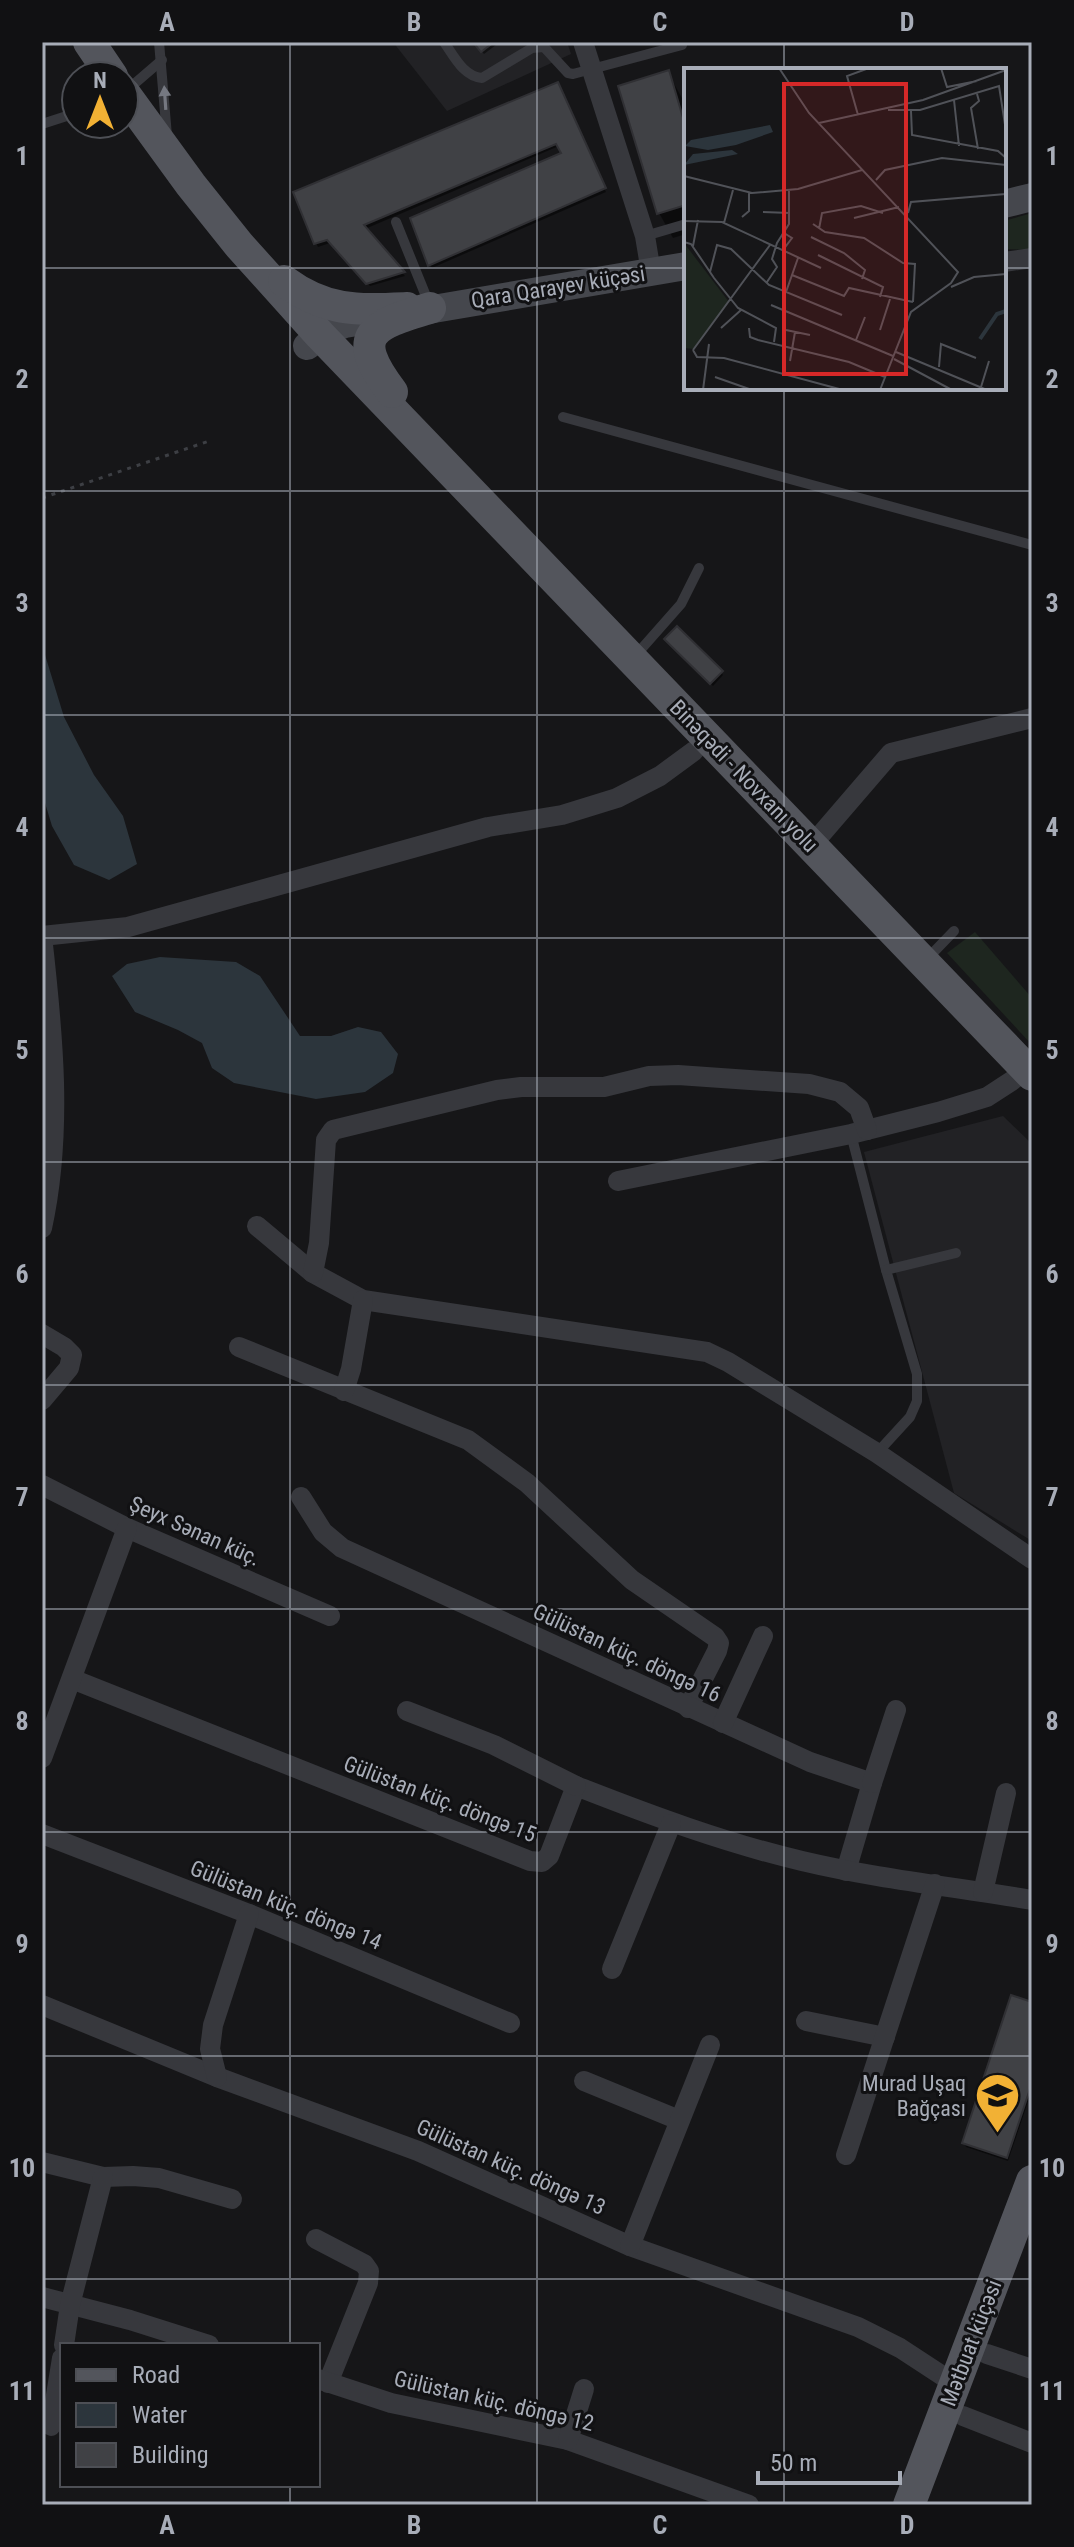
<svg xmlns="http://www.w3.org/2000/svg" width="1074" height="2547" viewBox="0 0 1074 2547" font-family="'Roboto Condensed',sans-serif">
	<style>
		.built { fill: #222225 }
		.green { fill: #1e261f }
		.water { fill: #2c353c }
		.shadow { fill: #0007 }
		.building { fill: #404145; stroke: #303034; stroke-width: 2 }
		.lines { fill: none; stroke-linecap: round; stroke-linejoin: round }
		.path { stroke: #3d3f44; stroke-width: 3; stroke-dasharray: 4 6; stroke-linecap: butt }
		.lane { stroke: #37383d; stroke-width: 10 }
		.street { stroke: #37383d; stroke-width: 20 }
		.secondary { stroke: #45474d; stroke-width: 28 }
		.primary { stroke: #53555c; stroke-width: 32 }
		.oneway { fill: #757881 }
		.grid { fill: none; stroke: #a8adb8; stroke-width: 2; stroke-opacity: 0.55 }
		.labels { text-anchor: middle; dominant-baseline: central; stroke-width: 6; stroke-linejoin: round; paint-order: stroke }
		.street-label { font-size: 22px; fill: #a8adb8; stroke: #111113 }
		.poi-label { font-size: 22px; fill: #a8adb8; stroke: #111113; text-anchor: end }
		.inset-river { fill: none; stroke: #2c353c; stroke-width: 4 }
		.inset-road { fill: none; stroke: #505258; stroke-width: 2 }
		.view { fill: #d62828; fill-opacity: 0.15; stroke: #d62828; stroke-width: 4 }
		.inset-edge { fill: none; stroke: #a8adb8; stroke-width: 4 }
		.neatline { fill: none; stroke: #a8adb8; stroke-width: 3 }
		.grid-label { font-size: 26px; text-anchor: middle; font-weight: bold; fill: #a8adb8 }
	</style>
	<rect width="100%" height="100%" fill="#161618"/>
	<g class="built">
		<path d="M 393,42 L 567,42 L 571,54 L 447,111 Z"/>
		<path d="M 1003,1116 L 1032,1144 L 1032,1541 L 954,1493 L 864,1152 Z"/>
	</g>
	<g class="green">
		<path d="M 1032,213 L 1032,250 L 1004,249 L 1004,221 Z"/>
		<path d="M 975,932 L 1032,998 L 1032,1045 L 947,953 Z"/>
	</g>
	<g class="water">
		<path d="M 42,645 L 64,717 L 94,775 L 123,816 L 137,864 L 109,880 L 74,865 L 52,826 L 42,793 Z"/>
		<path d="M 160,957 L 236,962 L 260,976 L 300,1036 L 331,1036 L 358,1027 L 381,1032 L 398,1054 L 393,1073 L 365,1092 L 316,1099 L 234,1083 L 212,1068 L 202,1043 L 178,1030 L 135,1012 L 112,976 L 127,964 Z"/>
	</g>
	<g class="shadow">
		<path d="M 474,42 L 500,42 L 484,54 Z"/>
		<path d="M 668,73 L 682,98 L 686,110 L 686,234 L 673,238 L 659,213 Z"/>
		<path d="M 557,84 L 606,192 L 432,268 L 430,265 L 564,154 L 559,146 L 365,229 L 405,276 L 370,286 L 330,243 L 318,247 L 316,243 Z"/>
		<path d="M 669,643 L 721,672 L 723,675 L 713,686 Z"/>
		<path d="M 1032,2004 L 1032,2090 L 1008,2161 L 966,2147 L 964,2143 Z"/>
	</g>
	<g class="building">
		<path d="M 473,42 L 494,42 L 481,52 Z"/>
		<path d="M 669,70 L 686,128 L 686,205 L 657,214 L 618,86 Z"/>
		<path d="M 558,82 L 606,188 L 428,266 L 410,218 L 561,153 L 556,144 L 364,225 L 405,272 L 366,284 L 327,240 L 314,244 L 293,192 Z"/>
		<path d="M 677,626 L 723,671 L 710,684 L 664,639 Z"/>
		<path d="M 1011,1995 L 1032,2002 L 1032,2083 L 1007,2158 L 962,2143 Z"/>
	</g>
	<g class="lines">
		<path class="path" d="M 42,498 L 212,440"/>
		<g class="lane">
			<path d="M 159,42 L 167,136"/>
			<path d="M 444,42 C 454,56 463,76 482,78 L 532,48 L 544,47 L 568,73 L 573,74 L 682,45"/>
			<path d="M 126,91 L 162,60"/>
			<path d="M 42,124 L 76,113"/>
			<path d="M 396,222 L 430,306"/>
			<path d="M 645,236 L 686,224"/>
			<path d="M 563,417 L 1032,545"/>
			<path d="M 636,655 L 681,604 L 699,568"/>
			<path d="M 927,959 L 954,931"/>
			<path d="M 851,1134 L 886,1270 L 917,1374 L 917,1401 L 910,1417 L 877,1453"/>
			<path d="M 886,1270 L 956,1253"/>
		</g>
		<g class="street">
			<path d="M 583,42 L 645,236 L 651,272"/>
			<path d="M 1004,262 L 1032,258"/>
			<path d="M 811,846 L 891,753 L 1032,718"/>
			<path d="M 42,936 L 128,927 L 488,827 L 562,815 L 617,798 L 660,776 L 694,751"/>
			<path d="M 618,1181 L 851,1134 L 938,1112 L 987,1097 L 1013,1080"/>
			<path d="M 257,1226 L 313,1273 L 363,1300 L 707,1352 L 728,1362 L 877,1453 L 1032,1559"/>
			<path d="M 42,1228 C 63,1132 53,1033 42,936"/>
			<path d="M 313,1273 L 319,1243 L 326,1140 L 333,1130 L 497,1090 L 521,1087 L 604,1087 L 649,1076 L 678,1075 L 809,1084 L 840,1092 L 859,1108 L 867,1130"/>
			<path d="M 42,1334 L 64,1347 L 72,1355 L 69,1368 L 42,1400"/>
			<path d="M 239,1347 L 468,1440 L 527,1483 L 632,1580 L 715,1637 L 719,1643 L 717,1651 L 688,1708"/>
			<path d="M 344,1391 L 351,1369 L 363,1300"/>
			<path d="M 42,1485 L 127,1528 L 330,1616"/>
			<path d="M 301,1497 L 323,1532 L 342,1548 L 810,1762 L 872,1783 L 846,1871"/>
			<path d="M 72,1679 L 530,1861 L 542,1862 L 549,1856 L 576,1786 C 650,1815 725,1843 802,1861 C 878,1879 956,1887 1032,1900"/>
			<path d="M 407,1711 L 494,1745 L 576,1786"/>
			<path d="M 723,1723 L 763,1636"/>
			<path d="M 42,1758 L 127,1528"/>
			<path d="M 872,1783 L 896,1710"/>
			<path d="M 42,1834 L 249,1914 L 510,2023"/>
			<path d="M 983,1892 L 1006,1793"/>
			<path d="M 612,1969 L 671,1824"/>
			<path d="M 42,2005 L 217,2077 L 418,2151 L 630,2246 L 858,2327 L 900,2348 L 955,2384"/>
			<path d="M 806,2021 L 885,2037"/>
			<path d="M 217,2077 L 210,2049 L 213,2025 L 249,1914"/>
			<path d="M 584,2081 L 679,2120"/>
			<path d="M 846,2155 L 935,1884"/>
			<path d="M 42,2162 L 103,2177 L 133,2176 L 159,2178 L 232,2199"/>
			<path d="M 316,2239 L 364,2264 L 369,2271 L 368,2283 L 328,2383"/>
			<path d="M 630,2246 L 710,2045"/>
			<path d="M 42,2297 L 130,2320 L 209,2345"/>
			<path d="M 64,2345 L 70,2305 L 103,2177"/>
			<path d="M 987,2354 L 1032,2369"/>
			<path d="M 318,2379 L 391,2403 L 568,2440 L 749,2505"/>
			<path d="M 963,2416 L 1032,2443"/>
			<path d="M 51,2426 L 62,2358"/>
			<path d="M 568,2440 L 584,2389"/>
		</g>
		<g class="secondary">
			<path d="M 1004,204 L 1032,197"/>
			<path d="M 307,346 L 327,330 L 345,324 L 686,266"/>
		</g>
		<g class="primary">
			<path d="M 89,42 L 112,76"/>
			<path d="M 124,93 L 191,185 L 239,245 L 320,335 L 1032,1075"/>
			<path d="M 284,281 C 326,312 358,310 407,308"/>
			<path d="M 392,392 C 348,334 372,325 430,308"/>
			<path d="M 909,2505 L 1032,2181"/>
		</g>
	</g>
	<defs><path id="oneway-solid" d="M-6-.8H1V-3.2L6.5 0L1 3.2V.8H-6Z" transform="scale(2)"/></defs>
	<use class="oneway" href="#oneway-solid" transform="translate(165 98) rotate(-94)"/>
	<path class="grid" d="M 290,42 L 290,2345M 537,42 L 537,2505M 784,42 L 784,70M 42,268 L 686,268M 1004,268 L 1032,268M 784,388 L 784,2505M 42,491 L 1032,491M 42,715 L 1032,715M 42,938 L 1032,938M 42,1162 L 1032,1162M 42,1385 L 1032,1385M 42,1609 L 1032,1609M 42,1832 L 1032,1832M 42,2056 L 1032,2056M 42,2279 L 1032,2279M 290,2485 L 290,2505"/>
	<defs>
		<symbol id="school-pin" viewBox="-11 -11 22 30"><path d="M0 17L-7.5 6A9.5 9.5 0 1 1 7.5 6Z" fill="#f2b134" stroke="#111113"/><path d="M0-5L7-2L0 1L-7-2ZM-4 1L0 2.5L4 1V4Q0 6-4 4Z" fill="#111"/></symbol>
	</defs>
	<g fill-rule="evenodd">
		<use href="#school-pin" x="972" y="2070" width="51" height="69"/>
	</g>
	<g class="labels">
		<g class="street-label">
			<text transform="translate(558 287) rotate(-9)">Qara Qarayev küçəsi</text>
			<text transform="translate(744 776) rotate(46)">Binəqədi - Novxanı yolu</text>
			<text transform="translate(195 1531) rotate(24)">Şeyx Sənan küç.</text>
			<text transform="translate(627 1653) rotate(25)">Gülüstan küç. döngə 16</text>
			<text transform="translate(440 1799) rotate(21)">Gülüstan küç. döngə 15</text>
			<text transform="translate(286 1905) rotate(22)">Gülüstan küç. döngə 14</text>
			<text transform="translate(511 2167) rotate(24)">Gülüstan küç. döngə 13</text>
			<text transform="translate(971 2343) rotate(-69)">Mətbuat küçəsi</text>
			<text transform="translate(494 2401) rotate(13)">Gülüstan küç. döngə 12</text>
		</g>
		<g class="poi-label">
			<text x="966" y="2083">Murad Uşaq<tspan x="966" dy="25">Bağçası</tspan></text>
		</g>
	</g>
	<g transform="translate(684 68)">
		<rect width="322" height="322" fill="#161618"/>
		<path d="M 0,175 L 45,234 L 10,281 L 0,280 Z" fill="#1e261f"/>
		<path d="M 86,57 L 89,64 L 52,77 L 24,82 L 1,78 L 7,72 ZM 48,82 L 54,86 L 0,97 L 9,86 Z" fill="#2c353c"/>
		<path class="inset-river" d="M 296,271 L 313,246 L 322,243"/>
		<path class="inset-road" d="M 95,0 L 125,45 L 274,204 L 267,215 L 227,244 L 196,322M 257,0 L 263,19 L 293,13M 293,26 L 295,33 L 287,40 L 294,81M 270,32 L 275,78M 204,42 L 236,42 L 315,18 L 322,63M 227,43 L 228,67 L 314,83 L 322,90M 174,47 L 163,8 L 185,0M 135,55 L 239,32 L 322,2M 0,108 L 68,125 L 114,121 L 178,102M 192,112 L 201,102 L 258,90 L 322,97M 79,144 L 106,145M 224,145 L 227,134 L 322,126M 58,149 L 65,143 L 65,125M 170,150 L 215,139M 0,153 L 38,154 L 137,200M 40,155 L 49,122M 129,156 L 141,164 L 180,170 L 219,195 L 231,196 L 229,234M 135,161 L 138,145 L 177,138 L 199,145M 127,169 L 160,185 L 181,202 L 178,211M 0,174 L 7,176 L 26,204M 9,178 L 14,152M 99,182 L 108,170 L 100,165M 134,187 L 199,219 L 196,229M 108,207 L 160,228 L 165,220 L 229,234M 83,214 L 93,199 L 88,191 L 93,175 L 105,156 L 105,122M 267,219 L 290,209 L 322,206M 102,224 L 114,190M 87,237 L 209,288M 37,260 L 57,242M 65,260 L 66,269 L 74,272 L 165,294 L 201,309M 102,262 L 126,267M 196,262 L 206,231M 172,272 L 181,249M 90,274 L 92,260 L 54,240 L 30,210 L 26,204 L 33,177 L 47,181 L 85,217 L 158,247M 9,282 L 13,289 L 40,290 L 159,322M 9,282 L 86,177M 212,284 L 303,322M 210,291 L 268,322M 106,293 L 111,264M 255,299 L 257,276 L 292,290M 31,309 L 68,322M 297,319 L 305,293M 19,322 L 25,276M 321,322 L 322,293"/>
		<path class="view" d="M 100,16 L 222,16 L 222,306 L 100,306 Z"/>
		<rect width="322" height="322" class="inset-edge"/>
	</g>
	<rect width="1074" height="2547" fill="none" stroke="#111113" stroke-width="88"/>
	<rect x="60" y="2343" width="260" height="144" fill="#111113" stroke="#4d4f55" stroke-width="2"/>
	<rect x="76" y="2369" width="40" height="12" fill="#53555c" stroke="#4d4f55" stroke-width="2"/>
	<text x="132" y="2383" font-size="24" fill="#a8adb8">Road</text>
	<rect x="76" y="2403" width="40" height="24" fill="#2c353c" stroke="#4d4f55" stroke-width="2"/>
	<text x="132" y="2423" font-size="24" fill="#a8adb8">Water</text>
	<rect x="76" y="2443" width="40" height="24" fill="#404145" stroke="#4d4f55" stroke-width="2"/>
	<text x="132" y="2463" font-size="24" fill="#a8adb8">Building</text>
	<g transform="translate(100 100)"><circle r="38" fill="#111113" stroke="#4d4f55" stroke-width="2"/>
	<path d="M0-6L14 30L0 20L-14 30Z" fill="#f2b134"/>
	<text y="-12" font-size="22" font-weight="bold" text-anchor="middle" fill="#a8adb8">N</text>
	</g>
	<path d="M758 2471v12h142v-12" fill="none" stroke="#a8adb8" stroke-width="4"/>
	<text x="770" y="2471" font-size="24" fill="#a8adb8" stroke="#111113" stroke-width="6" paint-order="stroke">50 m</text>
	<rect x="44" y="44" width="986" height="2459" class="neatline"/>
	<g class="grid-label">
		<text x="167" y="31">A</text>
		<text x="414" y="31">B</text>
		<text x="660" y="31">C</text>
		<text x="907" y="31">D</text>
		<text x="22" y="165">1</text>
		<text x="1052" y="165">1</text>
		<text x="22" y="388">2</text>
		<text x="1052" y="388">2</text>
		<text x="22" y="612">3</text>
		<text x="1052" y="612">3</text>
		<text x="22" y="836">4</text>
		<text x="1052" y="836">4</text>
		<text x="22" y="1059">5</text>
		<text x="1052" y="1059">5</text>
		<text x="22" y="1283">6</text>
		<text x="1052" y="1283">6</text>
		<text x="22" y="1506">7</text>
		<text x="1052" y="1506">7</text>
		<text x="22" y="1730">8</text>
		<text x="1052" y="1730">8</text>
		<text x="22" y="1953">9</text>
		<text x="1052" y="1953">9</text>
		<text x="22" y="2177">10</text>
		<text x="1052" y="2177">10</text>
		<text x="22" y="2400">11</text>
		<text x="1052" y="2400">11</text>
		<text x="167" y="2534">A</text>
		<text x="414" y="2534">B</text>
		<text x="660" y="2534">C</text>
		<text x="907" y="2534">D</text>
	</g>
</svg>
